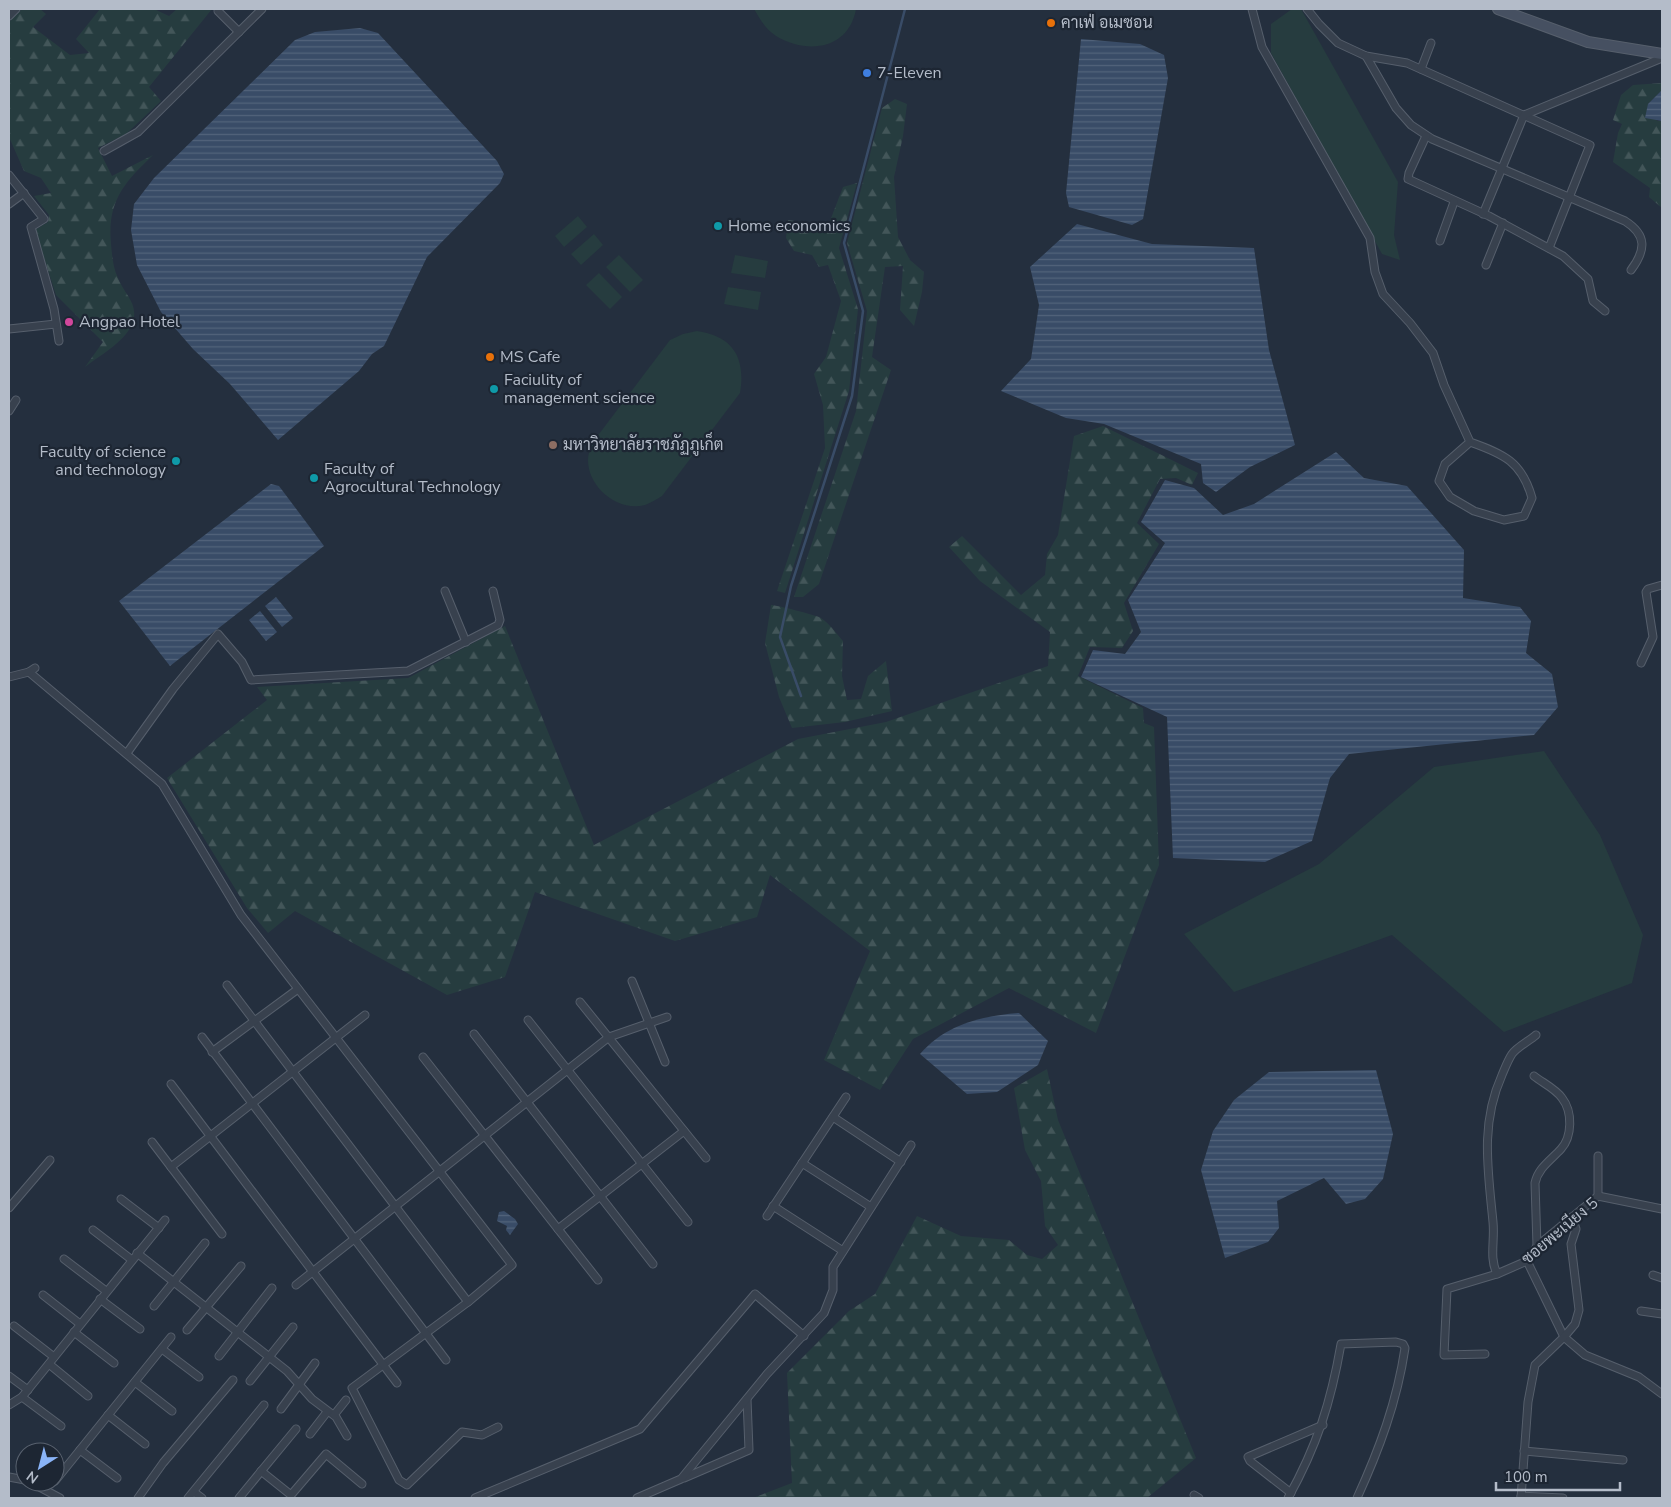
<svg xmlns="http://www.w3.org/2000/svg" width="1671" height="1507" viewBox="0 0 1671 1507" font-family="'Nunito Sans',Sarabun,sans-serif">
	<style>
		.grass { fill: #263c3f }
		.forest { fill: url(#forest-firs) }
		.water { fill: url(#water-rules) }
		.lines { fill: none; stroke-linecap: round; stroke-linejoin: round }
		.stream { stroke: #394c67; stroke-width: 2.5 }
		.street-casing { stroke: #565f6c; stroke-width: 9 }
		.secondary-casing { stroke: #565f6c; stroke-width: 12 }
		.street { stroke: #38414e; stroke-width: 7 }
		.secondary { stroke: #465061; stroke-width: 10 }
		.food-dot { fill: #e8710a; stroke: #1d2633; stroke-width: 2 }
		.shop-dot { fill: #3f7fe0; stroke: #1d2633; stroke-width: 2 }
		.culture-dot { fill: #0f9aa8; stroke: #1d2633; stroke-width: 2 }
		.hotel-dot { fill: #d1479c; stroke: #1d2633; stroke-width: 2 }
		.education-dot { fill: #8d6e63; stroke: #1d2633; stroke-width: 2 }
		.labels { text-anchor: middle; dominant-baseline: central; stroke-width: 4.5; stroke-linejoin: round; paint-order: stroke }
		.poi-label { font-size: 16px; fill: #b4bcc9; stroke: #1d2633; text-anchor: start }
		.street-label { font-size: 16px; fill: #b4bcc9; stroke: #1d2633 }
	</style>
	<defs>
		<pattern id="forest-firs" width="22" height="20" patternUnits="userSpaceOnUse" patternTransform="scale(1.25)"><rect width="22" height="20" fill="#263c3f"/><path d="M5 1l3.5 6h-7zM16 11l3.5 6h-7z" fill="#435659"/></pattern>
		<pattern id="water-rules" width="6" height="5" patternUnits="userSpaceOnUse" patternTransform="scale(1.25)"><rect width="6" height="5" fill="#394c67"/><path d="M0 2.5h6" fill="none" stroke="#53647b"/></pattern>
	</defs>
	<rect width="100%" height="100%" fill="#242f3e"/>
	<g class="grass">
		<path d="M 754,9 L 856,9 C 849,49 808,55 776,36 C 765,29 760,19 754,9 Z"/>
		<path d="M 1292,9 L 1301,9 L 1398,182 L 1394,235 L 1400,260 L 1382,254 L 1271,53 L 1271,24 Z"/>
		<path d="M 578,216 L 587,227 L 564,247 L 555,236 Z"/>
		<path d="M 594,234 L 603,245 L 581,265 L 571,254 Z"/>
		<path d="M 619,255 L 643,280 L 630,292 L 606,267 Z"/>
		<path d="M 735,255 L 768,261 L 765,278 L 731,273 Z"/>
		<path d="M 599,273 L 622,297 L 610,309 L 586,285 Z"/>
		<path d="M 728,287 L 761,292 L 758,310 L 724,304 Z"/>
		<path d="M 697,331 C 733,336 746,358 740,393 L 662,496 C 657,499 650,503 645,505 C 617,512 588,487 588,460 C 588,454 591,447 593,442 L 670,340 L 683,334 Z"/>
		<path d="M 1544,751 L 1600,835 L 1643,935 L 1632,983 L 1504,1032 L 1392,935 L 1234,992 L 1184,934 L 1319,864 L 1434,767 Z"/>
	</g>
	<g class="forest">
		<path d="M 22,9 L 40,9 L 46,14 L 33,27 L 70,55 L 89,53 L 76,39 L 100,9 L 154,9 L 169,16 L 177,9 L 212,9 L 149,87 L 161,101 L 126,134 L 98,148 L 112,176 L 153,155 C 124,183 107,201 111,244 C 112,255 113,268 118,278 C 125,296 141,305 131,326 C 123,343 99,356 85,367 L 103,342 L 56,295 L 35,230 L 48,222 L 49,215 L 34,196 L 51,193 L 41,178 L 24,171 L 9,137 L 9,22 Z"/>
		<path d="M 1662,83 L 1662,90 L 1648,104 L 1657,121 L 1662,121 L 1662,208 L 1649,197 L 1650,188 L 1613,162 L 1618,133 L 1622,124 L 1613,120 L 1621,95 L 1633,85 Z"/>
		<path d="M 895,99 L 907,104 L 903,136 L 894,177 L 898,237 L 910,260 L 924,272 L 922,292 L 914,326 L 900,310 L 903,266 L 885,267 L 872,357 L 891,370 L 819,584 L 803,597 L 794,597 L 856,411 L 867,311 L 847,243 L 882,108 Z"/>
		<path d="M 857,183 L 839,248 L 858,309 L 849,391 L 785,593 L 777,591 L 825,448 L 823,405 L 814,374 L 826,357 L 841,301 L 828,265 L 819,267 L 812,255 L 794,251 L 786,238 L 788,220 L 828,226 L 843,187 Z"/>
		<path d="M 1103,426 L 1198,473 L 1192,485 L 1176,478 L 1160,479 L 1137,523 L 1159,544 L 1124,603 L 1133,631 L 1122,648 L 1090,647 L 1078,676 L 1143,708 L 1144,723 L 1154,727 L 1159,865 L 1096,1033 L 1009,988 L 913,1039 L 880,1090 L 824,1060 L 870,951 L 770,875 L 757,917 L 675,941 L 535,892 L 505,977 L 447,995 L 295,911 L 268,933 L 247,908 L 167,778 L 267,700 L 257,687 L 408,678 L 505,626 L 594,845 L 798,739 L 886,722 L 1048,666 L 1050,632 L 980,581 L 949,547 L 962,536 L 1021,595 L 1045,575 L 1047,554 L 1058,535 L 1074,436 Z"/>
		<path d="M 771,605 C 776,605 816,615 821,618 C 829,623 837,634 843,641 L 842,676 L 847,700 L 861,699 L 868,676 L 886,661 L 892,711 L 845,722 L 792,728 L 779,697 L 765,643 Z"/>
		<path d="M 1047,1069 L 1058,1120 L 1196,1458 L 1147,1498 L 753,1498 L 792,1483 L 787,1373 L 849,1311 L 875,1294 L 917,1216 L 961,1236 L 1009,1240 L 1027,1255 L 1042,1259 L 1058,1245 L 1045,1226 L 1041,1181 L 1025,1150 L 1014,1088 Z"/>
	</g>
	<g class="water">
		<path d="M 360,28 L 378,33 L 497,161 L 504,174 L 500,183 L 427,257 L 384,346 L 372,354 L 359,371 L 278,440 L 230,384 L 193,349 L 161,312 L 137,265 L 131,230 L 134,204 L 154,178 L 295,40 L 315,32 Z"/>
		<path d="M 1081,39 L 1140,44 L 1164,55 L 1168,78 L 1143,219 L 1132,225 L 1069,207 L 1066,193 Z"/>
		<path d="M 1662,90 L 1662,121 L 1645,118 L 1648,104 Z"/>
		<path d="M 1077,224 L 1152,244 L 1254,248 L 1269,350 L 1295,445 L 1250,467 L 1216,492 L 1203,483 L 1201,464 L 1104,424 L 1066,418 L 1001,391 L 1031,359 L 1039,305 L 1030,267 Z"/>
		<path d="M 1336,452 L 1364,478 L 1407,486 L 1464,550 L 1463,598 L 1520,607 L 1531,621 L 1526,653 L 1552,674 L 1558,707 L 1534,735 L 1349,754 L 1330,778 L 1312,841 L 1265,862 L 1173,858 L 1167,717 L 1081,677 L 1093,650 L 1125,654 L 1141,632 L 1128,600 L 1165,543 L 1141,522 L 1165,480 L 1194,488 L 1223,515 L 1254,504 Z"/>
		<path d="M 271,484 L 279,486 L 324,546 L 170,666 L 119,601 Z"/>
		<path d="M 276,597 L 293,618 L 282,627 L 265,606 Z"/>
		<path d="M 260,611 L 277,632 L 266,641 L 249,620 Z"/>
		<path d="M 1019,1013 L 1048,1041 L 1038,1065 L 997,1092 L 967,1094 L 920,1054 C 946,1024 982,1016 1019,1013 Z"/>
		<path d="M 1376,1070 L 1393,1134 L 1383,1179 L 1365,1199 L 1346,1204 L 1324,1178 L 1277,1201 L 1279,1228 L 1268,1242 L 1225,1258 L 1201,1170 L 1213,1131 L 1234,1100 L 1269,1072 Z"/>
		<path d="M 504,1211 L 515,1219 L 518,1224 L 510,1235 L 506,1230 L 507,1226 L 497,1221 L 499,1212 Z"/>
	</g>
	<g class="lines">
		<path class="stream" d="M 801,696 L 780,637 L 791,586 L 852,396 L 863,311 L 844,243 L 905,9"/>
		<defs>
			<g id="street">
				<path d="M 1252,9 L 1262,47 L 1370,238 L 1375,272 L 1383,294 L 1410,323 L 1433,353 L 1444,385 L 1470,442 C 1504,454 1522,462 1532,498 L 1524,516 L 1504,520 L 1474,511 L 1450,497 L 1439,481 L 1445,464 L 1470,442"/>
				<path d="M 1307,9 L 1319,24 L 1338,43 L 1366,56 L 1407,63 L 1590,145 L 1549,248"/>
				<path d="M 218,11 L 239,32"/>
				<path d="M 9,16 L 16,9"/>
				<path d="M 1366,56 L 1396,108 L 1411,125 L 1432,139 L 1625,221 C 1647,235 1646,250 1631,270"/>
				<path d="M 1421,69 L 1431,43"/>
				<path d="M 1426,136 L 1409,173 L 1408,179 L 1489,216 L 1563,256 L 1588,279 L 1593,301 L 1605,311"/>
				<path d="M 104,151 L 138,132 L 262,9"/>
				<path d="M 9,175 L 44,219 L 31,227 L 54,309 L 59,341"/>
				<path d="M 9,204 L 24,193"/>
				<path d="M 1483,214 L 1524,115 L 1662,58"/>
				<path d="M 1440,241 L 1454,202"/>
				<path d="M 1486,265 L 1503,223"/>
				<path d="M 9,329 L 56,324"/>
				<path d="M 9,411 L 16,400"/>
				<path d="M 445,591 L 466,642"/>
				<path d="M 1641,663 L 1653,637 L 1646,592 L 1648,589 L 1662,585"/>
				<path d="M 29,672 L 162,784 L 241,915 L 512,1265 L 468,1302 L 352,1388 L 399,1480 L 407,1485 L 462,1432 L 482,1435 L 498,1427"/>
				<path d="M 9,677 L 29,672 L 35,668"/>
				<path d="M 127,753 L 173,689 L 218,634 L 242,662 L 251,680 L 408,671 L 498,625 L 500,620 L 493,591"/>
				<path d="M 632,981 L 665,1062"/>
				<path d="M 227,985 L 468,1302"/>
				<path d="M 580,1002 L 706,1158"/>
				<path d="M 528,1020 L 688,1222"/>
				<path d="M 474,1034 L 653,1264"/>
				<path d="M 202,1037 L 446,1360"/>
				<path d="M 212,1052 L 298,989"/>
				<path d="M 423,1057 L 598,1280"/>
				<path d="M 1534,1076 C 1543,1083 1556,1089 1562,1098 C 1573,1112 1572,1137 1561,1149 C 1551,1160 1538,1168 1535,1183 L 1537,1246"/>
				<path d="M 171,1084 L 397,1383"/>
				<path d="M 833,1117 L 901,1162"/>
				<path d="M 152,1142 L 222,1234"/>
				<path d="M 802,1163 L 871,1207"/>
				<path d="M 171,1167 L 365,1015"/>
				<path d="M 1598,1196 L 1598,1156"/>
				<path d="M 121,1199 L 159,1228"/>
				<path d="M 773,1206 L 843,1251"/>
				<path d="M 9,1208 L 50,1160"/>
				<path d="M 767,1216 L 846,1097"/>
				<path d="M 558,1229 L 684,1131"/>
				<path d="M 93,1230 L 132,1260"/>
				<path d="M 137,1253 L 287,1371 L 312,1399 L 336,1417 L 347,1436"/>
				<path d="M 64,1259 L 106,1291"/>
				<path d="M 1527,1261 L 1564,1337 L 1585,1355 L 1639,1377 L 1662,1394"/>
				<path d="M 1497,1274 C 1489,1257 1495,1241 1493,1222 C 1488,1170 1480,1124 1502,1075 C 1505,1068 1508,1060 1512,1054 C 1517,1047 1529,1041 1536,1035"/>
				<path d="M 1653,1275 L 1662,1278"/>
				<path d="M 296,1285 L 609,1037 L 667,1017"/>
				<path d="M 43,1295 L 80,1324"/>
				<path d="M 100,1299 L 140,1329"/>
				<path d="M 154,1306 L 205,1243"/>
				<path d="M 1641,1311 L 1662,1314"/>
				<path d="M 14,1326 L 54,1357"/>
				<path d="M 187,1330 L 241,1266"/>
				<path d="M 74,1332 L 114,1363"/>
				<path d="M 162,1349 L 199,1377"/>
				<path d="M 1485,1354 L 1444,1355 L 1447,1289 L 1497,1274 L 1527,1261 L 1537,1246 L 1598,1196 L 1662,1209"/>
				<path d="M 219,1356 L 272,1288"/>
				<path d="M 49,1364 L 88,1396"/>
				<path d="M 9,1376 L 28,1390"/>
				<path d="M 250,1381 L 293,1327"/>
				<path d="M 135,1382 L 172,1411"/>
				<path d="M 22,1397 L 61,1426"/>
				<path d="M 9,1405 L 22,1397 L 165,1220"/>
				<path d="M 281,1409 L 315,1363"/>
				<path d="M 108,1415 L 145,1444"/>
				<path d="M 334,1415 L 346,1400"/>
				<path d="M 310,1434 L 327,1412"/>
				<path d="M 80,1450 L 117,1478"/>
				<path d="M 1524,1451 L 1623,1460"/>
				<path d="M 261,1471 L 291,1495 L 326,1454 L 362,1484"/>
				<path d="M 9,1477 L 25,1480"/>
				<path d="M 684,1478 L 749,1450 L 747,1399"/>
				<path d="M 55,1481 L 171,1337"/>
				<path d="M 30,1482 L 60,1498"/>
				<path d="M 194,1492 L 202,1498"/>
				<path d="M 1291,1493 L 1250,1461 L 1248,1457 L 1323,1425"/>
				<path d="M 1194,1495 L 1199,1498"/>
				<path d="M 1521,1496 L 1563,1498"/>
				<path d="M 138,1498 L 163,1463 L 233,1380"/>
				<path d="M 188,1498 L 264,1405"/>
				<path d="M 239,1498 L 296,1429"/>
				<path d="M 475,1498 L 640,1429 L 755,1294 L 804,1336"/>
				<path d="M 637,1498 L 681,1479 L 767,1374 L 824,1313 L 833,1290 L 833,1267 L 911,1145"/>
				<path d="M 1288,1498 C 1317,1446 1331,1402 1341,1344 L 1396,1342 L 1403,1344 L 1405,1348 C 1397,1402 1379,1450 1357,1498"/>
				<path d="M 1521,1498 L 1528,1402 L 1535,1365 L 1564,1337 L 1575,1324 L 1579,1310 L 1571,1244 L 1576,1229 L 1572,1217"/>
			</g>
			<path id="secondary" d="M 1498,9 L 1588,42 L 1662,54"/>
		</defs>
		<use href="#street" class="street-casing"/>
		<use href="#secondary" class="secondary-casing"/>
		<use href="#street" class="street"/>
		<use href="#secondary" class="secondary"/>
	</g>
	<g class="food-dot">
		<circle cx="1051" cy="23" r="5"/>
		<circle cx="490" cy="357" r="5"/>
	</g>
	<circle class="shop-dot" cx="867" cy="73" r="5"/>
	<g class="culture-dot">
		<circle cx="718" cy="226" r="5"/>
		<circle cx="494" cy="389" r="5"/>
		<circle cx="176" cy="461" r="5"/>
		<circle cx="314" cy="478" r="5"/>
	</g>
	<circle class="hotel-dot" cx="69" cy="322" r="5"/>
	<circle class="education-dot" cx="553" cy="445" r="5"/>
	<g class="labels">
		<g class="poi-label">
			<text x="1061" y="23">คาเฟ่ อเมซอน</text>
			<text x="877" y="73">7-Eleven</text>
			<text x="728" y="226">Home economics</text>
			<text x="79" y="322">Angpao Hotel</text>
			<text x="500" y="357">MS Cafe</text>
			<text x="504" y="380">Faciulity of<tspan x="504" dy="18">management science</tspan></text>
			<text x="563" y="445">มหาวิทยาลัยราชภัฏภูเก็ต</text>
			<text x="166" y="452" text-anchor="end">Faculty of science<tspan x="166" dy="18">and technology</tspan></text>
			<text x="324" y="469">Faculty of<tspan x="324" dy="18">Agrocultural Technology</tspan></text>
		</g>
		<g class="street-label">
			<text transform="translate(1560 1231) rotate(-40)">ซอยพะเนียง 5</text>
		</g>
	</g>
	<rect width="1671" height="1507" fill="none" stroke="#b4bcc9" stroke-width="20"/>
	<g transform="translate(40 1467) rotate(216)"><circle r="24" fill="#1d2633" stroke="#59626f"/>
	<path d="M0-4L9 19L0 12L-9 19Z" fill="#8ab4f8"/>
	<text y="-8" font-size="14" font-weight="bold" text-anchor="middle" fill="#b4bcc9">N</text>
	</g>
	<path d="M1496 1482v8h124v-8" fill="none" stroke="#b4bcc9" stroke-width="2.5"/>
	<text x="1504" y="1482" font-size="15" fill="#b4bcc9" stroke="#1d2633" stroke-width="4" paint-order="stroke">100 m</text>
</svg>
